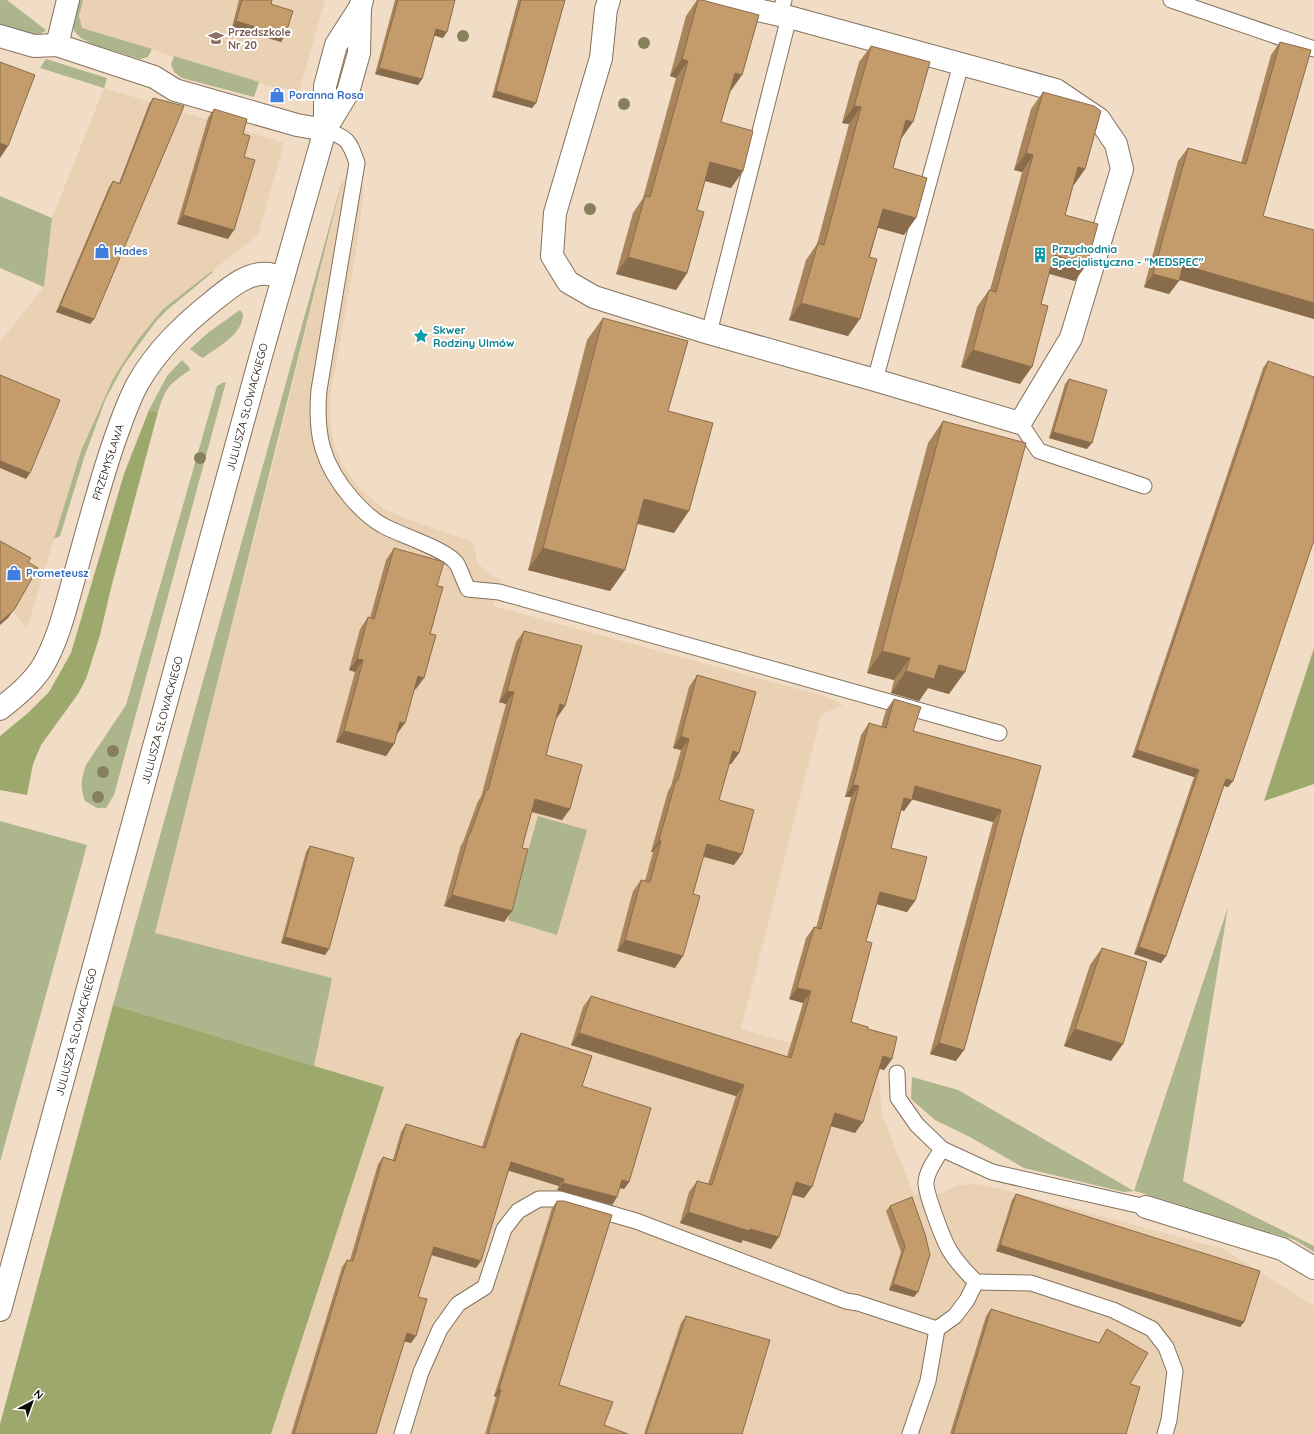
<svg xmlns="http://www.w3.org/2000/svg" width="1314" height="1434" viewBox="0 0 1314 1434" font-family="Quicksand,sans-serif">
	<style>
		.built { fill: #ead1b4 }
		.green { fill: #adb58c }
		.forest { fill: #9da86d }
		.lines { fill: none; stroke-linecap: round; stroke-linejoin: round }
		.lane-casing { stroke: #84725d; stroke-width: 17 }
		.street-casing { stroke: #84725d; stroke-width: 24 }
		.secondary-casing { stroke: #84725d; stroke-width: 24 }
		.lane { stroke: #fff; stroke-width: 15 }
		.street { stroke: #fff; stroke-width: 22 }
		.secondary { stroke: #fff; stroke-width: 22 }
		.tree { fill: #86805c }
		.wall { fill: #a9855c }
		.shaded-wall { fill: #896c4b }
		.building { fill: #c49b6b; stroke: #896c4b }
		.labels { text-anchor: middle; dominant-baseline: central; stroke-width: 4; stroke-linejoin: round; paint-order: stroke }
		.education-label { font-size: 11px; font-weight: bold; fill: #785e54; stroke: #fff; text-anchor: start }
		.shop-label { font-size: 11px; font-weight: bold; fill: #366cbe; stroke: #fff; text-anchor: start }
		.culture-label { font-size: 11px; font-weight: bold; fill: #0d838f; stroke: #fff; text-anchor: start }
		.street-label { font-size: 11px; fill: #110a04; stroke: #fff }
	</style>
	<rect width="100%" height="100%" fill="#f1dcc5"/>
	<g class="built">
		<path d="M 83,0 L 325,0 L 300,88 L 297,91 L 266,85 L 82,28 L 79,16 Z"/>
		<path d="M 104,88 L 284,143 L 258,235 L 163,309 L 113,379 L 81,451 L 27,628 L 0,596 L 0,342 L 44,287 L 52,218 Z"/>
		<path d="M 342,181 L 364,185 L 357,247 L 330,398 L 331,431 L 336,451 L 342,464 L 360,489 L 384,509 L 399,516 L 473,542 L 477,561 L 483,569 L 491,575 L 501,579 L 493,606 L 824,696 L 843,705 L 821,715 L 741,1029 L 878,1068 L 882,1115 L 913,1193 L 927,1200 L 936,1195 L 959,1185 L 976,1184 L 1001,1189 L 1223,1249 L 1314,1306 L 1314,1434 L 271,1434 L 384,1087 L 314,1066 L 323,1013 L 154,933 L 279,440 Z"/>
	</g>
	<g class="green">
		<path d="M 0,0 L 7,0 L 46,30 C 36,41 13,31 0,28 Z"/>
		<path d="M 74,0 L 83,0 L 79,16 L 82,28 L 152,49 L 148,57 L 140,59 L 92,44 L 81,38 L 74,31 L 72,22 Z"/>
		<path d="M 174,56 L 259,82 L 254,97 L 182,78 L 174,72 L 171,64 Z"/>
		<path d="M 46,59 L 107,78 L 104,88 L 40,68 Z"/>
		<path d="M 342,181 L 155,933 L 332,978 L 314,1066 L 113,1005 Z"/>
		<path d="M 0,196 L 52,218 L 44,287 L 0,268 Z"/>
		<path d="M 212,271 L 213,272 L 167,310 L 157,320 L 124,365 L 106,398 L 84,458 L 60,536 L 54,539 L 81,451 L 113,379 L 137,341 L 163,309 Z"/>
		<path d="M 240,310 L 243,314 C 243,335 217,347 203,358 L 199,356 L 190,349 L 209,332 Z"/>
		<path d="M 182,360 L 189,367 L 190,370 C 168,385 166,387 158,412 L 149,410 L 167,376 Z"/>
		<path d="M 226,382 L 114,795 L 106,808 L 97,808 L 85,801 C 80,788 81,778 86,765 L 126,705 L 217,386 L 222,383 Z"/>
		<path d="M 538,816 L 587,830 L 557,935 L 508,920 Z"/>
		<path d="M 0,821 L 87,845 L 0,1162 Z"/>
		<path d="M 1228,907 L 1183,1181 L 1314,1246 L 1314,1252 L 1295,1240 L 1135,1191 L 1124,1192 L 1024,1168 L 970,1137 L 935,1120 L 911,1099 L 912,1077 L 958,1090 L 1134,1191 Z"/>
	</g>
	<g class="forest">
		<path d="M 149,410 L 158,412 L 111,588 L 100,635 L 86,679 L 78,694 L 41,745 L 33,764 L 27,795 L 0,790 L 0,736 L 28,713 L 49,692 L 71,653 L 124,474 Z"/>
		<path d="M 1314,648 L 1314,784 L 1264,801 Z"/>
		<path d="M 113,1005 L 384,1087 L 271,1434 L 0,1434 L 0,1424 Z"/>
	</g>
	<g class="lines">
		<defs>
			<g id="lane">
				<path d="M 1171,0 L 1314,49"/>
				<path d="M 779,15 L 784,0"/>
				<path d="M 325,130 C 348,138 349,140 357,163 L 319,390 C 315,435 322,464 352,499 C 360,508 371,519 382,525 C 399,535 447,549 457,564 C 461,572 464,581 468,589 L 499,592 L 999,733"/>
				<path d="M 709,333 L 789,17"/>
				<path d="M 875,380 L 961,64"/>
				<path d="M 1020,423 L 1039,451 L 1144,486"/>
				<path d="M 897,1073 L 898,1098 L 917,1125 L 942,1149 L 992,1172 L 1146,1207"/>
				<path d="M 976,1282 L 1031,1283 L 1113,1310 L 1152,1329 L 1166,1347 L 1175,1371 L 1169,1420 L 1165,1434"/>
				<path d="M 402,1434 L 421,1372 L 440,1329 L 458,1304 L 485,1287 L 504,1229 L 518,1211 L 539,1199 L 560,1199 L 636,1221 L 846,1301 L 858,1303 L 937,1329"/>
				<path d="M 910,1434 L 928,1381 L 937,1329 L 955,1316 L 967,1300 L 976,1282 C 966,1272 957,1263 950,1251 C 944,1242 925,1192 926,1182 C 927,1170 936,1159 942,1149"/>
			</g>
			<g id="street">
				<path d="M 609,0 L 606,9 L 601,58 L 555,213 L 552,256 L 568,282 L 594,297 L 709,333 L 875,380 L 1020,423 L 1071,338 L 1122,169 L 1116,144 L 1099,119 L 1056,90 L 789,17 L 712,0"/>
				<path d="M 0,36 L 34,46 L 57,45 L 154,77 L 175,90 L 297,125 L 325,130"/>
				<path d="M 57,45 L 68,0"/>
				<path d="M 0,709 C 15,697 30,685 41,669 C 57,644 66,607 74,578 C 87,532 99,485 115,439 C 122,420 128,401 138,383 C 157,350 183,325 213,301 C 228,289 248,271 269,274 C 274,275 279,277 283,278"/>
				<path d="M 1146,1207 L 1282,1249 L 1314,1268"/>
			</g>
			<g id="secondary">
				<path d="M 325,130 L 325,86 L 336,45 L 359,9"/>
				<path d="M 0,1310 L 260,359 L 325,130 L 348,92 L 359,53 L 360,8 L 362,0"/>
			</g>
		</defs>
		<use href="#lane" class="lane-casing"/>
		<use href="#street" class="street-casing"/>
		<use href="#secondary" class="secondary-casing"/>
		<use href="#lane" class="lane"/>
		<use href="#street" class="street"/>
		<use href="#secondary" class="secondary"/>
	</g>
	<g class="tree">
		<circle cx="463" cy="36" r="6"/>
		<circle cx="644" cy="43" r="6"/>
		<circle cx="624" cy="104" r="6"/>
		<circle cx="590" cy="209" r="6"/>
		<circle cx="200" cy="458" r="6"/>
		<circle cx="113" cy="751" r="6"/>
		<circle cx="103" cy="772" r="6"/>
		<circle cx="98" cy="797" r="6"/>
	</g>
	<g class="wall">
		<path d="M 239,0 L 272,0 L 271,4 L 281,42 L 232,27 Z"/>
		<path d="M 395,0 L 454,0 L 443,38 L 434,35 L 422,79 L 418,85 L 375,74 Z"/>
		<path d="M 518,0 L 565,0 L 536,103 L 532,108 L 492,97 Z"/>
		<path d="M 697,0 L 702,0 L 730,92 L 721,122 L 743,171 L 731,188 L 705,181 L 697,210 L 687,273 L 676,290 L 616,274 L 633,213 L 643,198 L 676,78 L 670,76 L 686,16 Z"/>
		<path d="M 1280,42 L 1263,216 L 1314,319 L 1179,280 L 1169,294 L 1144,287 L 1178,161 L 1188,148 L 1241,163 L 1271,55 Z"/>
		<path d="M 871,46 L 901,139 L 893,168 L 904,235 L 878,227 L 848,336 L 789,320 L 806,260 L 817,244 L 849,124 L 842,123 L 859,62 Z"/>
		<path d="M 1043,92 L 1085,169 L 1073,185 L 1065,215 L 1075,281 L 1049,273 L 1020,384 L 961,367 L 977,307 L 989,290 L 990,290 L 1022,172 L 1014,170 L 1031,109 Z"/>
		<path d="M 153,98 L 94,319 L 90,324 L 56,312 L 109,187 L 113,181 L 119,183 L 149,104 Z"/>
		<path d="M 214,109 L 243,134 L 244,157 L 228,239 L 177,224 L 208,118 Z"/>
		<path d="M 603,318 L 668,411 L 674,533 L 637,524 L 625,570 L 610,591 L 528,570 L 587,340 Z"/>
		<path d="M 1268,361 L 1233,781 L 1228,787 L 1224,786 L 1166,956 L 1161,963 L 1134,954 L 1194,777 L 1132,757 L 1263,368 Z"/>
		<path d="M 1069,379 L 1087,449 L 1049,438 L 1065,384 Z"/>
		<path d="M 943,421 L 949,694 L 928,688 L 919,701 L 891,693 L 894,680 L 867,673 L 928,443 Z"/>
		<path d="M 394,548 L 437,586 L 430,634 L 416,689 L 415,688 L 397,734 L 396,734 L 394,744 L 386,756 L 336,742 L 355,672 L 349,670 L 360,629 L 368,617 L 370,618 L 386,560 Z"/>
		<path d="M 524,631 L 557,718 L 556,717 L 546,755 L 570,809 L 562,820 L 531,812 L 522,848 L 512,911 L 504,922 L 444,906 L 461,845 L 463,842 L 478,801 L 481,797 L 506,704 L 499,702 L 516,642 Z"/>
		<path d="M 697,675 L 739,753 L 731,764 L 729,763 L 719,800 L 734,865 L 703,857 L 693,894 L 675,968 L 617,951 L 633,891 L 641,880 L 645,881 L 653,852 L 651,852 L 668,791 L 671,786 L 681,750 L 673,748 L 689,687 Z"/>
		<path d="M 894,699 L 913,731 L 1041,766 L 956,1061 L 930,1054 L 993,822 L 912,799 L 904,811 L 901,810 L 891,848 L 915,901 L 907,912 L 877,904 L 866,941 L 851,1022 L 868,1029 L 892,1059 L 884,1070 L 880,1069 L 855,1133 L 831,1126 L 804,1198 L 792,1195 L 771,1249 L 743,1240 L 741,1243 L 680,1223 L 689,1192 L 697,1181 L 708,1184 L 736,1096 L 571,1045 L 583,1007 L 591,996 L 787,1057 L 803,1003 L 789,999 L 806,938 L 814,927 L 816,928 L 851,797 L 845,797 L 861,735 L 869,723 L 881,727 L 886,710 Z"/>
		<path d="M 310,846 L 329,949 L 325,955 L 281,943 L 306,852 Z"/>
		<path d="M 1102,948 L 1111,1061 L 1064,1046 L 1090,965 Z"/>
		<path d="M 521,1033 L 582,1086 L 629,1182 L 624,1189 L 620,1188 L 617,1197 L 612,1205 L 557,1190 L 559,1186 L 508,1170 L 476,1268 L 431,1255 L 418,1297 L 411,1343 L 404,1341 L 376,1434 L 291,1434 L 342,1267 L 347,1260 L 350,1260 L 378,1164 L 383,1157 L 393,1160 L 401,1132 L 406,1124 L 482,1147 L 516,1040 Z"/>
		<path d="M 1016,1194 L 1244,1322 L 1240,1327 L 996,1251 L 1012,1200 Z"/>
		<path d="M 912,1197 L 914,1297 L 889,1290 L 901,1252 L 886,1211 L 890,1206 Z"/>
		<path d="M 557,1201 L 559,1385 L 604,1425 L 628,1434 L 485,1434 L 496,1397 L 494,1396 L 552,1208 Z"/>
		<path d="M 991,1309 L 1099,1343 L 1107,1329 L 1130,1384 L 1126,1434 L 950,1434 L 986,1316 Z"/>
		<path d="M 686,1316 L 742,1434 L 644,1434 L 681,1323 Z"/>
	</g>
	<g class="shaded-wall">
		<path d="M 236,21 L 285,36 L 281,42 L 232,27 Z"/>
		<path d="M 436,29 L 447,32 L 443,38 L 432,35 Z"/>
		<path d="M 682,59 L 688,61 L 676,78 L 670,76 Z"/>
		<path d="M 379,68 L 422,79 L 418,85 L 375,74 Z"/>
		<path d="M 735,73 L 742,75 L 730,92 L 723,90 Z"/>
		<path d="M 496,91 L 536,103 L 532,108 L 492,97 Z"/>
		<path d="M 854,106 L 861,107 L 849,124 L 842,123 Z"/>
		<path d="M 906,120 L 913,122 L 901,139 L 894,137 Z"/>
		<path d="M 0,143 L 8,146 L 0,158 Z"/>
		<path d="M 1026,153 L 1033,155 L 1022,172 L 1014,170 Z"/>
		<path d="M 710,162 L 743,171 L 731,188 L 698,179 Z"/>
		<path d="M 1078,167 L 1085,169 L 1074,185 L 1066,184 Z"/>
		<path d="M 883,209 L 916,218 L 904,235 L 871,226 Z"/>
		<path d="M 183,215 L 234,230 L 228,239 L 177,224 Z"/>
		<path d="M 1054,255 L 1087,264 L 1075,281 L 1042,272 Z"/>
		<path d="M 628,257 L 687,273 L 676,290 L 616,274 Z"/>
		<path d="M 1183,265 L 1314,303 L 1314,319 L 1174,278 Z"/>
		<path d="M 1153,274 L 1179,281 L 1169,294 L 1144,287 Z"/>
		<path d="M 801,303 L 860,319 L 848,336 L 789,320 Z"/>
		<path d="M 60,306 L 94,319 L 90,324 L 56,312 Z"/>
		<path d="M 973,350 L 1032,367 L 1020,384 L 961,367 Z"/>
		<path d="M 1053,432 L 1092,443 L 1087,449 L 1049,438 Z"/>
		<path d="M 0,461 L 30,473 L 26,479 L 0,468 Z"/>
		<path d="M 644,499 L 689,511 L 674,533 L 629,521 Z"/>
		<path d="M 543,548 L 625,570 L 610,591 L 528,570 Z"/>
		<path d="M 14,610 L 8,618 L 0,625 L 0,622 Z"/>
		<path d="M 882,651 L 910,658 L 894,680 L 867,673 Z"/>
		<path d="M 357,659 L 363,660 L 355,672 L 349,670 Z"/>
		<path d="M 939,665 L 965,672 L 949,694 L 928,688 L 919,701 L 891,693 L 906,671 Z"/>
		<path d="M 418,676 L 424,678 L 416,689 L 410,687 Z"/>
		<path d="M 507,691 L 514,692 L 506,704 L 499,702 Z"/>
		<path d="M 560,704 L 565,706 L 557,718 L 552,716 Z"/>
		<path d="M 400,722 L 405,723 L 397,734 L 392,733 Z"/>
		<path d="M 344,731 L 394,744 L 386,756 L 336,742 Z"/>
		<path d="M 681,736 L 689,739 L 681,750 L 673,748 Z"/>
		<path d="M 1137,750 L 1199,770 L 1194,777 L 1132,757 Z"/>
		<path d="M 733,751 L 739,753 L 731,764 L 725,762 Z"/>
		<path d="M 1226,779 L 1233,781 L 1228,787 L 1221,785 Z"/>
		<path d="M 853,785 L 859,786 L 851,797 L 845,797 Z"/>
		<path d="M 915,786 L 1001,810 L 993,822 L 907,798 Z"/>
		<path d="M 904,798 L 912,800 L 904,811 L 896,809 Z"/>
		<path d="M 535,799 L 570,809 L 562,820 L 527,810 Z"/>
		<path d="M 659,840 L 661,841 L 653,852 L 651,852 Z"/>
		<path d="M 707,844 L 742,854 L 734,865 L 699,855 Z"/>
		<path d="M 880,892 L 915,901 L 907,912 L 872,903 Z"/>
		<path d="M 452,895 L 512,911 L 504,922 L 444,906 Z"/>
		<path d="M 285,937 L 329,949 L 325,955 L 281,943 Z"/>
		<path d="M 625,940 L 683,956 L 675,968 L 617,951 Z"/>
		<path d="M 1139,947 L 1166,956 L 1161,963 L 1134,954 Z"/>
		<path d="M 797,988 L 811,991 L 803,1003 L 789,999 Z"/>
		<path d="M 1075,1029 L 1123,1044 L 1111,1061 L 1064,1046 Z"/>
		<path d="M 579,1033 L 744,1085 L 736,1096 L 571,1045 Z"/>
		<path d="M 939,1043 L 964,1050 L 956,1061 L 930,1054 Z"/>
		<path d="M 883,1056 L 892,1059 L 884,1070 L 875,1067 Z"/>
		<path d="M 835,1113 L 863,1122 L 855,1133 L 827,1125 Z"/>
		<path d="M 511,1162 L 564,1179 L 559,1186 L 506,1170 Z"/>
		<path d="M 622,1180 L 629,1182 L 624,1189 L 617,1187 Z"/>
		<path d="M 796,1182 L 812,1187 L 804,1198 L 788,1193 Z"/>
		<path d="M 563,1183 L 617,1197 L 612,1205 L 557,1190 Z"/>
		<path d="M 688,1212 L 750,1229 L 779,1237 L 771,1249 L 743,1240 L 741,1243 L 680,1223 Z"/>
		<path d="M 1000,1245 L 1244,1322 L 1240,1327 L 996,1251 Z"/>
		<path d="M 434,1247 L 481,1261 L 476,1268 L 429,1254 Z"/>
		<path d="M 893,1284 L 918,1292 L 914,1297 L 889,1290 Z"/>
		<path d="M 407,1333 L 416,1336 L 411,1343 L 402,1341 Z"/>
		<path d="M 499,1389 L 501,1390 L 496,1397 L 494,1396 Z"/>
	</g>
	<g class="building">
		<path d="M 242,0 L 272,0 L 271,4 L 293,11 L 285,36 L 236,21 Z"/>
		<path d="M 398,0 L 455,0 L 447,32 L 436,29 L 422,79 L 379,68 Z"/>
		<path d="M 521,0 L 565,0 L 536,103 L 496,91 Z"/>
		<path d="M 698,0 L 702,0 L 759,15 L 742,75 L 735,73 L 721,122 L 753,131 L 743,171 L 710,162 L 697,210 L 704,212 L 687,273 L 628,257 L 645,196 L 650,197 L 688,61 L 682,59 Z"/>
		<path d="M 1280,42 L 1311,50 L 1263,216 L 1314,230 L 1314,303 L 1183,265 L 1179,281 L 1153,274 L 1188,148 L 1246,164 Z"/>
		<path d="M 871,46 L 930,62 L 913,122 L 906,120 L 893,168 L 927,178 L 916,218 L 883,209 L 869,257 L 877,259 L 860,319 L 801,303 L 818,243 L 824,245 L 861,107 L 854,106 Z"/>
		<path d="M 0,62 L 35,75 L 8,146 L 0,143 Z"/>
		<path d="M 1043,92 L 1094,106 L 1101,111 L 1085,169 L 1078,167 L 1065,215 L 1098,224 L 1087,264 L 1054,255 L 1041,304 L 1048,306 L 1032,367 L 973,350 L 989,290 L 996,292 L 1033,155 L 1026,153 Z"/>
		<path d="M 153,98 L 184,106 L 94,319 L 60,306 L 113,181 L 120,184 Z"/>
		<path d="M 214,109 L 247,119 L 243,134 L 250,136 L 244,157 L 255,160 L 234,230 L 183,215 Z"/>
		<path d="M 603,318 L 688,341 L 668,411 L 713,423 L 689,511 L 644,499 L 625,570 L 543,548 Z"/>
		<path d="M 1268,361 L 1314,377 L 1314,540 L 1233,781 L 1226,779 L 1166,956 L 1139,947 L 1199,770 L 1137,750 Z"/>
		<path d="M 0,375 L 60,400 L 30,473 L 0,461 Z"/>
		<path d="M 1069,379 L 1107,390 L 1092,443 L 1053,432 Z"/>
		<path d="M 943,421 L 1026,443 L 965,672 L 939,665 L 934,679 L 906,671 L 910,658 L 882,651 Z"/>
		<path d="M 0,541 L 31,558 L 28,562 L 38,568 L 14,610 L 0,622 Z"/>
		<path d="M 394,548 L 444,562 L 437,586 L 443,587 L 430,634 L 436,635 L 424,678 L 418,676 L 405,723 L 400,722 L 394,744 L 344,731 L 363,660 L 357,659 L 368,617 L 374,619 Z"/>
		<path d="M 524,631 L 582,646 L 565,706 L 560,704 L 546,755 L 582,765 L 570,809 L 535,799 L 522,848 L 528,849 L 512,911 L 452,895 L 469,834 L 470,834 L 486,790 L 488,790 L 502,738 L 514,692 L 507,691 Z"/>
		<path d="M 697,675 L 756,692 L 739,753 L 733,751 L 719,800 L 754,810 L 742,854 L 707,844 L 693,894 L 700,896 L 683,956 L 625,940 L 641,880 L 650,882 L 661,841 L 659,840 L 676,780 L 678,780 L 689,739 L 681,736 Z"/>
		<path d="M 894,699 L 921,707 L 913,731 L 1041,766 L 964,1050 L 939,1043 L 1001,810 L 915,786 L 912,800 L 904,798 L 891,848 L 927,857 L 915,901 L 880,892 L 866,941 L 872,943 L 851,1022 L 868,1027 L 868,1029 L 897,1037 L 892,1059 L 883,1056 L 863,1122 L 835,1113 L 812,1187 L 796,1182 L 779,1237 L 750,1229 L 749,1231 L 688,1212 L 697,1181 L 712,1185 L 744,1085 L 579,1033 L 591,996 L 791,1058 L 811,991 L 797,988 L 814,927 L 821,929 L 859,786 L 853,785 L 869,723 L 886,728 Z"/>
		<path d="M 310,846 L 354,858 L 329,949 L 285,937 Z"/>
		<path d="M 1102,948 L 1147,962 L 1123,1044 L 1075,1029 Z"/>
		<path d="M 521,1033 L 592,1056 L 582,1086 L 651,1108 L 629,1182 L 622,1180 L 617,1197 L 563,1183 L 564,1179 L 511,1162 L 481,1261 L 434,1247 L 418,1297 L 427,1299 L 416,1336 L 407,1333 L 376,1434 L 294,1434 L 347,1260 L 353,1261 L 383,1157 L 395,1161 L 406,1124 L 485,1148 Z"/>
		<path d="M 1016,1194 L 1260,1271 L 1244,1322 L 1000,1245 Z"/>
		<path d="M 912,1197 L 925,1234 L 930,1255 L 918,1292 L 893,1284 L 905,1246 L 890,1206 Z"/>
		<path d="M 557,1201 L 564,1201 L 612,1215 L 559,1385 L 613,1402 L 604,1425 L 628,1434 L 488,1434 L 501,1390 L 499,1389 Z"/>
		<path d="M 991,1309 L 1099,1343 L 1107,1329 L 1148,1353 L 1130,1384 L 1140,1387 L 1126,1434 L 953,1434 Z"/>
		<path d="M 686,1316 L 770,1340 L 742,1434 L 646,1434 Z"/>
	</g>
	<defs>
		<symbol id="school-bare" viewBox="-9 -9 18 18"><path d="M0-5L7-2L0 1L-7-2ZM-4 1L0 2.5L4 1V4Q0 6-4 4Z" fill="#8d6e63" stroke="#fff" stroke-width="2.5" paint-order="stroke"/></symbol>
		<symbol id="shop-bare" viewBox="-9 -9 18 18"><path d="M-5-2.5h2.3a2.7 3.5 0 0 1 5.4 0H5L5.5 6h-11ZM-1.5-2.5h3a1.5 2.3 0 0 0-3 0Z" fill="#3f7fe0" stroke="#fff" stroke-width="2.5" paint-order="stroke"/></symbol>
		<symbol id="building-bare" viewBox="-9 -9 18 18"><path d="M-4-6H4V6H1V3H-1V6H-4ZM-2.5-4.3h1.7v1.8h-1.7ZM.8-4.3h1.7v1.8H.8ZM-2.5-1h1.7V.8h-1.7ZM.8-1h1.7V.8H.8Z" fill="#0f9aa8" stroke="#fff" stroke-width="2.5" paint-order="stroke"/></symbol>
		<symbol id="sight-bare" viewBox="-9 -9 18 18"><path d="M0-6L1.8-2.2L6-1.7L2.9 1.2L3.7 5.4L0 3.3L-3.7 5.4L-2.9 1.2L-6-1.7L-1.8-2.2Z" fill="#0f9aa8" stroke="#fff" stroke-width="2.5" paint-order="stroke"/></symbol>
	</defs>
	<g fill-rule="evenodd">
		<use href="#school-bare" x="205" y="27" width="22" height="22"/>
		<use href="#shop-bare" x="266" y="84" width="22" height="22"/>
		<use href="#shop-bare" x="91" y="240" width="22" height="22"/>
		<use href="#building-bare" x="1029" y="244" width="22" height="22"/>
		<use href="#sight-bare" x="410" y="325" width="22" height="22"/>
		<use href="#shop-bare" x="3" y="562" width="22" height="22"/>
	</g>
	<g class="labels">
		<g class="education-label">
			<text x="228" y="32">Przedszkole<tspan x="228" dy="13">Nr 20</tspan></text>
		</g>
		<g class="shop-label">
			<text x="289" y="95">Poranna Rosa</text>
			<text x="114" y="251">Hades</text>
			<text x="26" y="573">Prometeusz</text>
		</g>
		<g class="culture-label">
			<text x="1052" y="249">Przychodnia<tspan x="1052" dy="13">Specjalistyczna - "MEDSPEC"</tspan></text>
			<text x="433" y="330">Skwer<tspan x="433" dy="13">Rodziny Ulmów</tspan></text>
		</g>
		<g class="street-label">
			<text transform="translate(247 407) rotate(-75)">JULIUSZA SŁOWACKIEGO</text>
			<text transform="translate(108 462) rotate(-72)">PRZEMYSŁAWA</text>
			<text transform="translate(162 720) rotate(-75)">JULIUSZA SŁOWACKIEGO</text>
			<text transform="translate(76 1032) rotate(-75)">JULIUSZA SŁOWACKIEGO</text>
		</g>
	</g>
	<g transform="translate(32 1402) rotate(41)" stroke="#ffffff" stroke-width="3" paint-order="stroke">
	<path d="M0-3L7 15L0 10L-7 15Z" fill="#110a04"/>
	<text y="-6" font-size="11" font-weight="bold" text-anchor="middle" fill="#110a04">N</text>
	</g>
</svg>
